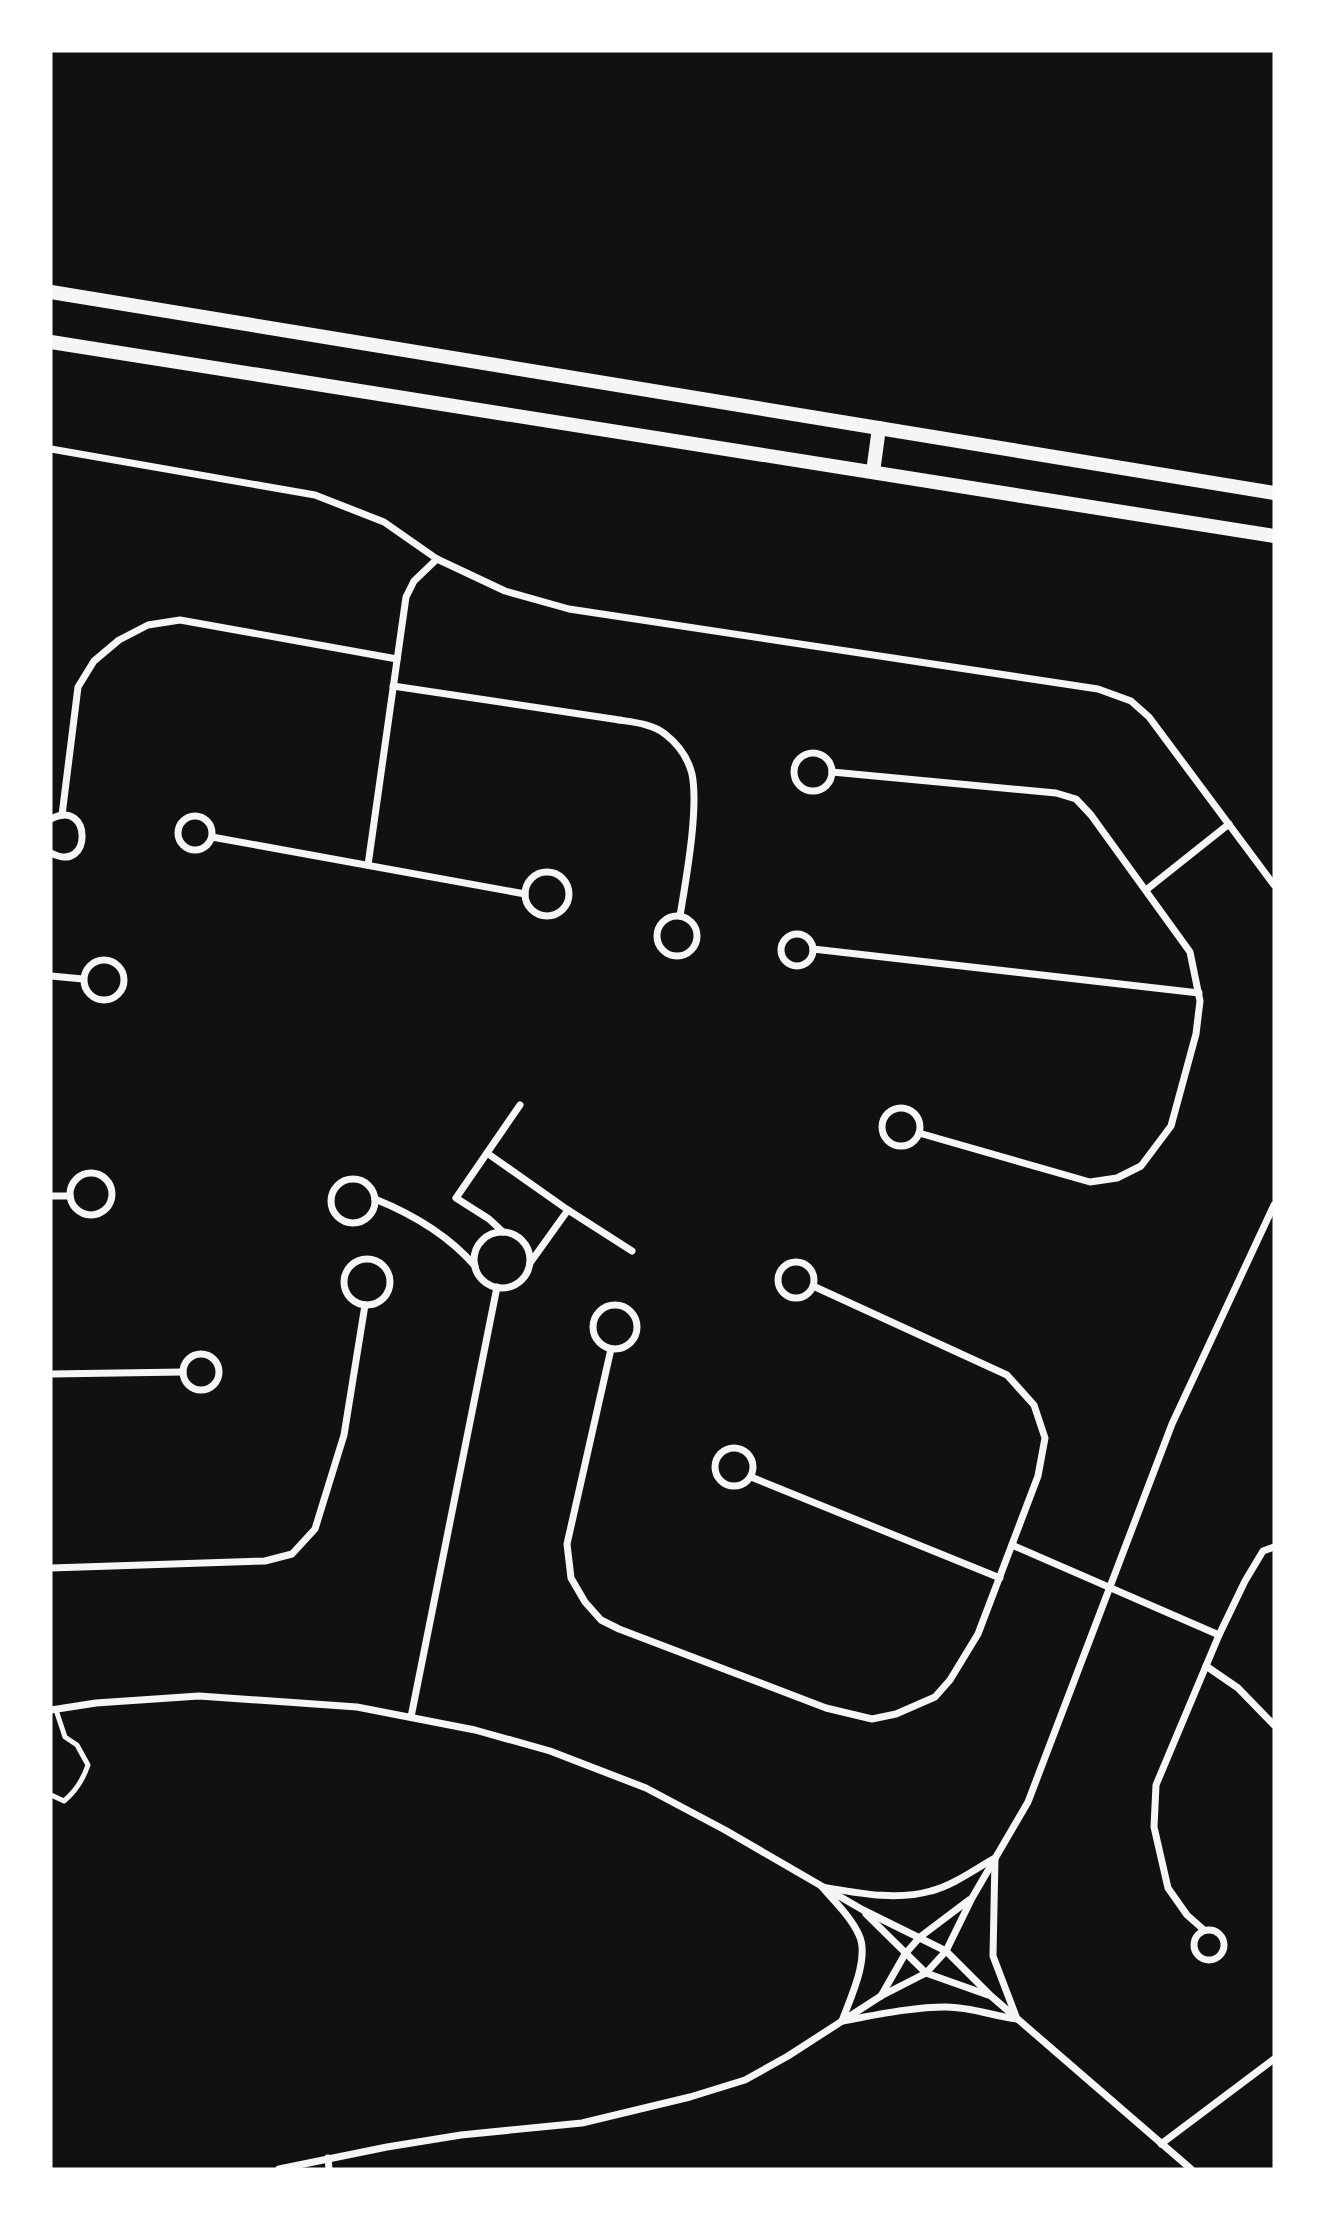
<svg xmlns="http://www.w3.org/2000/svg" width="1325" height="2220" viewBox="0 0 1325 2220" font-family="Karla,sans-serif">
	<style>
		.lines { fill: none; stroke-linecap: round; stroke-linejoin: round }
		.service { stroke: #f5f5f5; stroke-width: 5 }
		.minor { stroke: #f5f5f5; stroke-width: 7 }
		.secondary { stroke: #f5f5f5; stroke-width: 14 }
	</style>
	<rect width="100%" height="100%" fill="#111"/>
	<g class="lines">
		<path class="service" d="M 51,1795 L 64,1801 C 76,1791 83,1780 88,1765 L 77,1745 L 65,1737 L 56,1710"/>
		<g class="minor">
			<path d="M 51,449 L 315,495 L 384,522 L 437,559 L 505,591 L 569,609 L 1098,689 L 1131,701 L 1149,717 L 1274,885"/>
			<path d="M 393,686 L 613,719 C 630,722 652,723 665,734 C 678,744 688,758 692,774 C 699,809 686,879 680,916"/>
			<circle cx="813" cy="772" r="19"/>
			<path d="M 832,772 L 1056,793 L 1076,799 L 1091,815 L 1190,952 L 1200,1001 L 1196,1034 L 1171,1126 L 1141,1166 L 1117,1178 L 1090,1182 L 919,1133"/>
			<path d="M 62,815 L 78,687 L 94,661 L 119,640 L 148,625 L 180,620 L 397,659"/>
			<circle cx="195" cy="833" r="17"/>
			<path d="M 51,819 C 92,797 93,875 51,853"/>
			<path d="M 212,837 L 525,894"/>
			<path d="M 368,865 L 406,597 L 414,581 L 437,559"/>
			<circle cx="547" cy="894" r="22"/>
			<path d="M 1146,890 L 1229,824"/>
			<circle cx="677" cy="936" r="20"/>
			<circle cx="797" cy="950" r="16"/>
			<path d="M 813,949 L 1199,993"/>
			<circle cx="104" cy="980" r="20"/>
			<path d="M 51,976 L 83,979"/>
			<circle cx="901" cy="1127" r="19"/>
			<path d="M 487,1153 L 568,1210 L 530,1263"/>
			<circle cx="91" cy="1194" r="21"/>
			<circle cx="353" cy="1201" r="22"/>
			<path d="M 51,1196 L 70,1196"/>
			<path d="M 375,1199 C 412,1214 449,1236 475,1266"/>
			<path d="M 568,1210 L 632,1251"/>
			<path d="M 503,1232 L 489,1219 L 456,1198 L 520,1105"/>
			<circle cx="502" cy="1260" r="28"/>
			<circle cx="367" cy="1282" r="23"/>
			<circle cx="796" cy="1280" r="18"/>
			<circle cx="615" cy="1327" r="22"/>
			<path d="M 611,1349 L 567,1544 L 571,1578 L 585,1602 L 601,1620 L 619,1629 L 826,1708 L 872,1719 L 896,1714 L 935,1697 L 950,1680 L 978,1634 L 1038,1476 L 1045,1438 L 1034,1405 L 1007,1375 L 813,1286"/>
			<circle cx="201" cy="1372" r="18"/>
			<path d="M 51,1374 L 183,1372"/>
			<circle cx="734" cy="1467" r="19"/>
			<path d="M 751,1477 L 1000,1578"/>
			<path d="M 1012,1545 L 1219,1635 L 1245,1581 L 1263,1551 L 1274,1547"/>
			<path d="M 51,1568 L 265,1561 L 292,1554 L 315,1529 L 344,1435 L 365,1305"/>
			<path d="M 1206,1666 L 1238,1688 L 1274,1725"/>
			<path d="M 51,1710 L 96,1703 L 199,1696 L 357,1707 L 475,1730 L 550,1751 L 646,1788 L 725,1830 L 863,1910 L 946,1951 L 991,1996 L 1191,2169"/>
			<path d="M 411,1717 L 497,1287"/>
			<path d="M 995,1858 L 993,1956 L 1017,2019 C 993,2016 971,2007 946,2007 C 912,2007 876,2015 842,2021 C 850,1999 870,1958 859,1935 C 851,1917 835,1902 822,1887 C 858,1893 896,1901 931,1891 C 954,1885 975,1869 995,1858 Z"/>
			<path d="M 866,1914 L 926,1973 L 988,1995"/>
			<circle cx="1209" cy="1945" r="15"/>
			<path d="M 1204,1930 L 1187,1915 L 1168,1888 L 1154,1827 L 1156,1785 L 1219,1635"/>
			<path d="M 881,1996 L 905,1954 L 920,1937 L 969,1900"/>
			<path d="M 1161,2144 L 1274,2059"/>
			<path d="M 328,2158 L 329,2169"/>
			<path d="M 279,2169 L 387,2147 L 461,2135 L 582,2123 L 690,2097 L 745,2080 L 788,2056 L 881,1996 L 926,1973 L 946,1951 L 972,1898 L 1028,1802 L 1172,1424 L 1274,1205"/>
		</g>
		<g class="secondary">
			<path d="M 51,292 L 1274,493"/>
			<path d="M 51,342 L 1274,536"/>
			<path d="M 873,472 L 879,428"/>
		</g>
	</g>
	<rect width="1325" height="2220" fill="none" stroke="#ffffff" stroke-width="105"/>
</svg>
